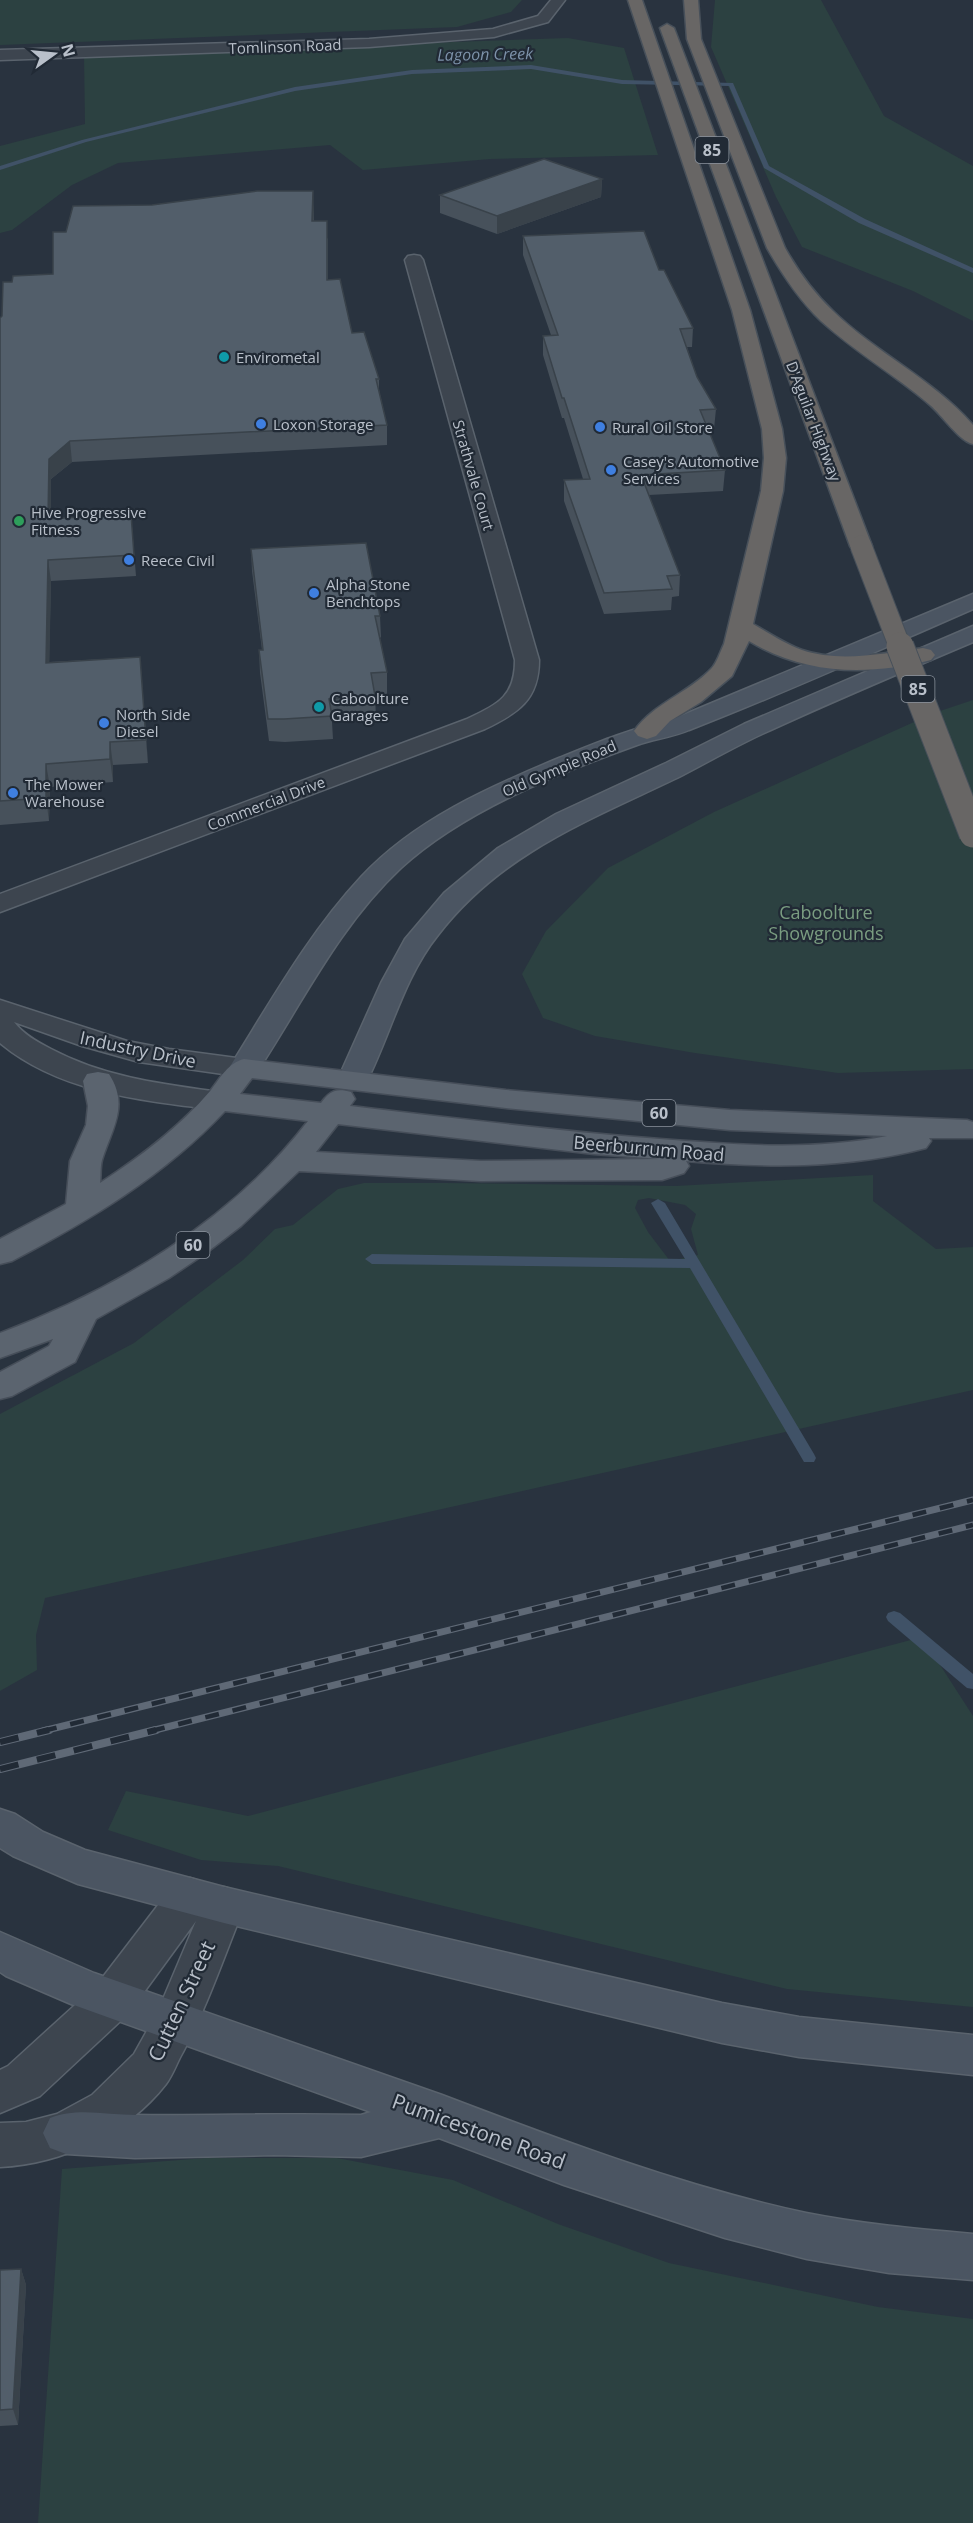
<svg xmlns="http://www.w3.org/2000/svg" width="973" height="2523" viewBox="0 0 973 2523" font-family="'Open Sans',sans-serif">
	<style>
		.green { fill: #2c4141; fill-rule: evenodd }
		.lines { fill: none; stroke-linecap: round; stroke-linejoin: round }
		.stream { fill: #405267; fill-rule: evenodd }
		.minor-casing { stroke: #5a636d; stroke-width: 3 }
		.secondary-casing { stroke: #5a636d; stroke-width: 3 }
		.primary-casing { stroke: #464e59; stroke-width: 3 }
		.trunk-casing { stroke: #47505a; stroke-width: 3 }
		.minor { fill: #3d454f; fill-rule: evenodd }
		.secondary { fill: #4b5562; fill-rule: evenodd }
		.primary { fill: #5b646f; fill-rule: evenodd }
		.trunk { fill: #686665; fill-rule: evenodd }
		.rail-far1-casing { stroke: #5f6976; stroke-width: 7 }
		.rail-casing { stroke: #5f6976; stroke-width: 8 }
		.rail-far1 { stroke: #212a35; stroke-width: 4.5; stroke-dasharray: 14; stroke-linecap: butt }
		.rail { stroke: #212a35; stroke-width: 6; stroke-dasharray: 19; stroke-linecap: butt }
		.trunk-bridge-far1-casing { stroke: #47505a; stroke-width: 23; stroke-linecap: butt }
		.trunk-bridge-casing { stroke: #47505a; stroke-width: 29; stroke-linecap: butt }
		.trunk-bridge-far1 { stroke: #686665; stroke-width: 21 }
		.trunk-bridge { stroke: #686665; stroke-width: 27 }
		.wall { fill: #47515b }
		.shaded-wall { fill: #39424a }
		.building { fill: #525e6a; stroke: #39424a; stroke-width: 1.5 }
		.culture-dot { fill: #0f9aa8; stroke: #212a35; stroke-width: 2 }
		.shop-dot { fill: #3f7fe0; stroke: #212a35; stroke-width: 2 }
		.leisure-dot { fill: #2e9e5b; stroke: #212a35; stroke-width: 2 }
		.labels { text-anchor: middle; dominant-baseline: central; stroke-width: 4.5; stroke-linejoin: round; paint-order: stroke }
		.far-street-label { font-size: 15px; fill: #b9c0ca; stroke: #212a35 }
		.far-poi-label { font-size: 15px; fill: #b9c0ca; stroke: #212a35; text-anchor: start }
		.far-water-label { font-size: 16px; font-style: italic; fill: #7d92aa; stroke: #212a35 }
		.shield { fill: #212a35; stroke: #8b939d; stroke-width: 1.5 }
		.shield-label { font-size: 16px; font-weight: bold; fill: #b9c0ca }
		.park-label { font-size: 18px; fill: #7a9d81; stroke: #212a35 }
		.street-label { font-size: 18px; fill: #b9c0ca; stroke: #212a35 }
		.near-street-label { font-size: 21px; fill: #b9c0ca; stroke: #212a35 }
	</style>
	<rect width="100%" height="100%" fill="#29333f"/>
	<g class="green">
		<path d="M 0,0 L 522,0 L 511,12 L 457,27 L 0,45 Z"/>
		<path d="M 715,0 L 821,0 L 884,116 L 973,166 L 973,321 L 913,291 L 802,247 L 776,197 L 711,47 Z"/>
		<path d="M 568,38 L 624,48 L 658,155 L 490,159 L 363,170 L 330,145 L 118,163 L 72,185 L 12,230 L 0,233 L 0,146 L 85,124 L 84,55 Z"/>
		<path d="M 973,700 L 973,1069 L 838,1073 L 695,1053 L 595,1036 L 543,1018 L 522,974 L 546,931 L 608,868 L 714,812 L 934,713 Z"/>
		<path d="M 873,1175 L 873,1201 L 936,1249 L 973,1247 L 973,1390 L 45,1598 L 36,1635 L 37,1670 L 0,1691 L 0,1414 L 134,1343 L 243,1260 L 275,1229 L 293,1225 L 338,1189 L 364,1183 L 445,1183 L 676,1186 ZM 649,1198 L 685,1205 L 696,1214 L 691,1229 L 698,1255 L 670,1261 L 648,1232 L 635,1208 L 638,1200 Z"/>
		<path d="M 922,1637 L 973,1716 L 973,2007 L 787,1989 L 278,1866 L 201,1860 L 108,1830 L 126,1791 L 248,1816 Z"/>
		<path d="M 206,2158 L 337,2158 L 453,2180 L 558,2224 L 669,2263 L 878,2307 L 973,2319 L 973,2523 L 38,2523 L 62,2169 Z"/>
	</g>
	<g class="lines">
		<g class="stream">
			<path d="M 531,65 L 622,80 L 733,83 L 769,166 L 865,219 L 973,268 L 973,273 L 859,223 L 764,168 L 729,86 L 622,84 L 531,69 L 412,74 L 295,91 L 86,142 L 0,170 L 0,166 L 82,140 L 295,87 L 412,70 Z"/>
			<path d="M 658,1199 L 665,1203 L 814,1454 L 816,1458 L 814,1462 L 804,1462 L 690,1268 L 372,1264 L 365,1259 L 372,1254 L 685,1259 L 651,1203 Z"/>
			<path d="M 894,1611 L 900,1613 L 973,1674 L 973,1689 L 967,1688 L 888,1621 L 886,1617 L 888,1613 Z"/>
		</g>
		<defs>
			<g id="minor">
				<path d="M 551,0 L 565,0 L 548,22 L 494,37 L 369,47 L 0,60 L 0,50 L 369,39 L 493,29 L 538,16 Z"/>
				<path d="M 414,255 L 420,256 L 423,260 L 539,660 C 539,700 518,713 485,729 L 0,912 L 0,894 L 467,719 C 498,704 515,697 515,660 L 405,260 L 408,256 Z"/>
				<path d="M 0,1000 L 127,1041 L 169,1049 L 244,1059 L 255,1061 L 259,1068 L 255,1075 L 244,1077 L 139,1062 L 82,1046 L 14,1022 C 23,1034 37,1042 51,1049 C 104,1077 160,1084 219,1092 L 230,1094 L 234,1101 L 230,1108 L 219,1110 C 145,1101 60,1093 0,1043 Z"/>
				<path d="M 190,1878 L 205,1883 L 209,1892 L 224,1887 L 239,1892 L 245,1905 C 225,1954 208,2005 183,2052 C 177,2062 173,2075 166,2084 C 127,2134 62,2164 0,2167 L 0,2123 L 26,2122 L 57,2114 L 92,2095 L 134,2054 L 158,2011 L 196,1921 L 128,2014 L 40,2096 L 0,2113 L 0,2070 L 8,2066 L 96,1986 L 175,1883 Z"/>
			</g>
			<g id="secondary">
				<path d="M 973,594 L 973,609 C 879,650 785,693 689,730 C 673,737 654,739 637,745 C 559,773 463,811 401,868 C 338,927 302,1004 255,1075 L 244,1077 L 233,1075 L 229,1068 C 270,1003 308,934 361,877 C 414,820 489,787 559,758 C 596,743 632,728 671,720 Z"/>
				<path d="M 973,626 L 973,642 C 902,672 831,702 762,734 C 734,747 708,762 681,776 C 590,820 502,852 438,935 C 404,977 391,1033 367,1081 L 363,1088 L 352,1090 L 341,1088 L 337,1081 L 381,983 L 405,939 L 444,893 L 498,848 L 556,814 L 666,763 L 744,724 Z"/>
				<path d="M 0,1809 L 15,1814 L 43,1832 L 85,1850 L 224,1887 L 722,2003 L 799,2017 L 973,2035 L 973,2075 L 799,2057 L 722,2043 L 224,1923 L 78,1884 L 13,1856 L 0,1848 Z"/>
				<path d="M 0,1932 L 94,1973 L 442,2095 C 560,2140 681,2186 806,2213 C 861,2224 917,2229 973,2234 L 973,2280 L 889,2273 L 807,2259 L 725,2238 L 564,2185 L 439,2138 L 361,2157 L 274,2155 L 135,2158 L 66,2154 L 50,2148 L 43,2133 L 50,2118 C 77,2107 107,2115 136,2115 C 211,2116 286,2113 361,2115 L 371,2112 L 71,2004 L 6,1976 L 0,1972 Z"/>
			</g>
			<path id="primary" d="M 244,1059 L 506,1090 L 730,1110 L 967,1120 L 973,1122 L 973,1138 L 929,1138 L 931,1141 L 926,1148 C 846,1169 768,1168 686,1161 L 689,1166 L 684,1173 L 662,1180 L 481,1181 L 299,1171 L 241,1226 L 206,1253 L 169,1278 L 96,1319 L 75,1362 L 12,1396 L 0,1399 L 0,1372 L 49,1346 L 53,1339 L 0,1358 L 0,1333 C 117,1289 231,1221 308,1121 L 225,1111 C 164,1176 90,1220 12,1261 L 0,1264 L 0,1239 L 66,1204 L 70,1161 L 86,1125 L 88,1106 L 83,1081 L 87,1074 L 98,1072 L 109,1074 C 130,1106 111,1130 102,1160 C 100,1167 101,1176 100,1183 C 140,1157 180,1127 211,1090 C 221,1077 228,1063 244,1059 ZM 252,1078 L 506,1108 L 730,1130 L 887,1136 C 812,1151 736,1145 660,1139 C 556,1131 453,1118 350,1106 L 355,1099 L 351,1092 C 336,1088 330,1091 321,1103 L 240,1094 ZM 338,1124 L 594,1154 L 661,1159 L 481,1161 L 316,1152 Z"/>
			<g id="trunk">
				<path d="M 628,0 L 642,0 L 750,310 L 782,429 L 786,458 L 783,491 L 753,624 C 769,633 785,644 802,650 C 840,663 885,653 923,648 L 931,650 L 935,655 L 931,660 C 868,676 805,675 749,641 L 732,676 L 701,702 L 670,721 L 656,736 L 647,739 L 638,736 L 634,731 C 654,703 688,693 711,669 C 717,663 720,652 724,644 L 761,491 L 764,458 L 762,429 L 732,310 Z"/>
				<path d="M 684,0 L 698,0 L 701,39 L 785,248 C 798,271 813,292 833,311 C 876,353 933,379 973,425 L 973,444 C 959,441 942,415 930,405 C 895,375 855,352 821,321 C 799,300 782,274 767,248 L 687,39 Z"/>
				<path d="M 667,24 L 674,28 L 872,546 L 869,551 L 861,553 L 853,551 L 850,546 L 660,28 Z"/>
			</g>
		</defs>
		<use href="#minor" class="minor-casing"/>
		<use href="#secondary" class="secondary-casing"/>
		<use href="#primary" class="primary-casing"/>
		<use href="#trunk" class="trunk-casing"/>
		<use href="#minor" class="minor"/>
		<use href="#secondary" class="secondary"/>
		<use href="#primary" class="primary"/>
		<use href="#trunk" class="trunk"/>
		<defs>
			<g id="rail-far1">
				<path d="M 43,1731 L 973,1500"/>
				<path d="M 151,1731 L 973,1525"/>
			</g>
			<g id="rail">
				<path d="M 0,1742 L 49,1730"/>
				<path d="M 0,1769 L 156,1730"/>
			</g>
		</defs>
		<use href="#rail-far1" class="rail-far1-casing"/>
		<use href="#rail" class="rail-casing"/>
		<use href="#rail-far1" class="rail-far1"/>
		<use href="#rail" class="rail"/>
		<defs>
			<path id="trunk-bridge-far1" d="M 861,546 L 900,647"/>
			<path id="trunk-bridge" d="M 900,646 L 973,834"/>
		</defs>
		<use href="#trunk-bridge-far1" class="trunk-bridge-far1-casing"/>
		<use href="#trunk-bridge" class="trunk-bridge-casing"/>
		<use href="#trunk-bridge-far1" class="trunk-bridge-far1"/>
		<use href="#trunk-bridge" class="trunk-bridge"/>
	</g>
	<g class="wall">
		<path d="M 602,179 L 601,197 L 497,234 L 440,213 L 440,195 Z"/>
		<path d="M 314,208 L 314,221 L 328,239 L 328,280 L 352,333 L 379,379 L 379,390 L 387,425 L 387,445 L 72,462 L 51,479 L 51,519 L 131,514 L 136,576 L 51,581 L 49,662 L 140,657 L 148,763 L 113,765 L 113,782 L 50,787 L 49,821 L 0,825 L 0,318 L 2,316 L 12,282 L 53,274 L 66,232 Z"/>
		<path d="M 523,236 L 659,270 L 693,328 L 692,347 L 687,347 L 697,377 L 716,409 L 714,429 L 708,430 L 725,470 L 723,491 L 649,495 L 680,575 L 679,596 L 672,597 L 671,610 L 604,614 L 564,501 L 564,480 L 583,479 L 564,418 L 562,418 L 543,355 L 543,336 L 551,335 L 523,255 Z"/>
		<path d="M 251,549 L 380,616 L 381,637 L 380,638 L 387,672 L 387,694 L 375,695 L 376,719 L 332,722 L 333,739 L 285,742 L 269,741 L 260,673 L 259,650 L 262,650 L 252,571 Z"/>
		<path d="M 21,2269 L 26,2285 L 18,2425 L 0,2426 L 0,2270 Z"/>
	</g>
	<g class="shaded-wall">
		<path d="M 602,179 L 601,197 L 497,234 L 497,216 Z"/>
		<path d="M 313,191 L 314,208 L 313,239 L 312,221 Z"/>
		<path d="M 70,441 L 72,462 L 51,479 L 51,540 L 48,519 L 49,459 Z"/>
		<path d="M 48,560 L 51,581 L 49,685 L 46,663 Z"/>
		<path d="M 140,657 L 142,679 L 148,763 L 146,740 Z"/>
		<path d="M 110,742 L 113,765 L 113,782 L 110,759 Z"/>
		<path d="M 46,764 L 50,787 L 49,821 L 46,798 Z"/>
		<path d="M 21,2269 L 26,2285 L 18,2425 L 13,2409 Z"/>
	</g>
	<g class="building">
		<path d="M 544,159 L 602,179 L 497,216 L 440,195 Z"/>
		<path d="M 257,191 L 313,191 L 312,221 L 327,221 L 327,280 L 340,279 L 352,333 L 364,332 L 379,379 L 376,379 L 387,425 L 70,441 L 49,459 L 48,519 L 131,514 L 134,555 L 48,560 L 46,663 L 140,657 L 146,740 L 110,742 L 110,759 L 46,764 L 46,798 L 0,801 L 0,318 L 2,316 L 3,282 L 12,282 L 13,276 L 53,274 L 53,232 L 66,232 L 73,206 L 152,205 Z"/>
		<path d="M 644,231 L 659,270 L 664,270 L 693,328 L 680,329 L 697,377 L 716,409 L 700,410 L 725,470 L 641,475 L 680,575 L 667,576 L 672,589 L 604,593 L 564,480 L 590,479 L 564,398 L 562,398 L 543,336 L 558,335 L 523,236 Z"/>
		<path d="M 366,543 L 380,616 L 375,616 L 387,672 L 371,673 L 375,696 L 329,699 L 332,716 L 284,719 L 268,719 L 259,650 L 263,650 L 251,549 Z"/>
		<path d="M 21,2269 L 13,2409 L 0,2410 L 0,2270 Z"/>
	</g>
	<g class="culture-dot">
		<circle cx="224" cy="357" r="6"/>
		<circle cx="319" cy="707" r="6"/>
	</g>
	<g class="shop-dot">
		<circle cx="261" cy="424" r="6"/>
		<circle cx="600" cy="427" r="6"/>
		<circle cx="611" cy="470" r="6"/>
		<circle cx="129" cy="560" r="6"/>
		<circle cx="314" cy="593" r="6"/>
		<circle cx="104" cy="723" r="6"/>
		<circle cx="13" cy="793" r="6"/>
	</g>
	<circle class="leisure-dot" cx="19" cy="521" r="6"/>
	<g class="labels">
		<g class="far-street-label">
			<text transform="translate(285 46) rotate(-2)">Tomlinson Road</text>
			<text transform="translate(814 421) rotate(69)">D'Aguilar Highway</text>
			<text transform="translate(474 475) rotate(74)">Strathvale Court</text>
			<text transform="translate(559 768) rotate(-23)">Old Gympie Road</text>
			<text transform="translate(266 803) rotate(-21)">Commercial Drive</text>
		</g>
		<g class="far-poi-label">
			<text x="236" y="357">Envirometal</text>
			<text x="273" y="424">Loxon Storage</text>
			<text x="612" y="427">Rural Oil Store</text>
			<text x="623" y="461">Casey's Automotive<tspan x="623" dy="17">Services</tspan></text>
			<text x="31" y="512">Hive Progressive<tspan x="31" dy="17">Fitness</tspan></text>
			<text x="141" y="560">Reece Civil</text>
			<text x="326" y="584">Alpha Stone<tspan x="326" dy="17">Benchtops</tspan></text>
			<text x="331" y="698">Caboolture<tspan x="331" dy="17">Garages</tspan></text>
			<text x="116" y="714">North Side<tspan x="116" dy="17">Diesel</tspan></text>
			<text x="25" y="784">The Mower<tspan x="25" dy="17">Warehouse</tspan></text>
		</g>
		<g class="far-water-label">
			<text transform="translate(485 54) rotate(-1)">Lagoon Creek</text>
		</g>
		<g class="shield">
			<rect x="695.5" y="137" width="33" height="26" rx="4.5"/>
			<rect x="901.5" y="676" width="33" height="26" rx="4.5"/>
			<rect x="642.5" y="1100" width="33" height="26" rx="4.5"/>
			<rect x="176.5" y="1232" width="33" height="26" rx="4.5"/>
		</g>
		<g class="shield-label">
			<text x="712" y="150">85</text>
			<text x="918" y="689">85</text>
			<text x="659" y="1113">60</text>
			<text x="193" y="1245">60</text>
		</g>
		<g class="park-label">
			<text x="826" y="912">Caboolture<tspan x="826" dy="21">Showgrounds</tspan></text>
		</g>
		<g class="street-label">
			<text transform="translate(138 1049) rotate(12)">Industry Drive</text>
			<text transform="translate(649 1148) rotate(5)">Beerburrum Road</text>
		</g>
		<g class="near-street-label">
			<text transform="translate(181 2001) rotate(-65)">Cutten Street</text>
			<text transform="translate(479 2131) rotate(20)">Pumicestone Road</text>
		</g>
	</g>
	<g transform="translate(54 54) rotate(75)" stroke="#212a35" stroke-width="4.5" paint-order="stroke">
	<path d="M0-4.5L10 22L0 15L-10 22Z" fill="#b9c0ca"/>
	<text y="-9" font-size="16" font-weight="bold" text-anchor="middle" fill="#b9c0ca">N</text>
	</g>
</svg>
